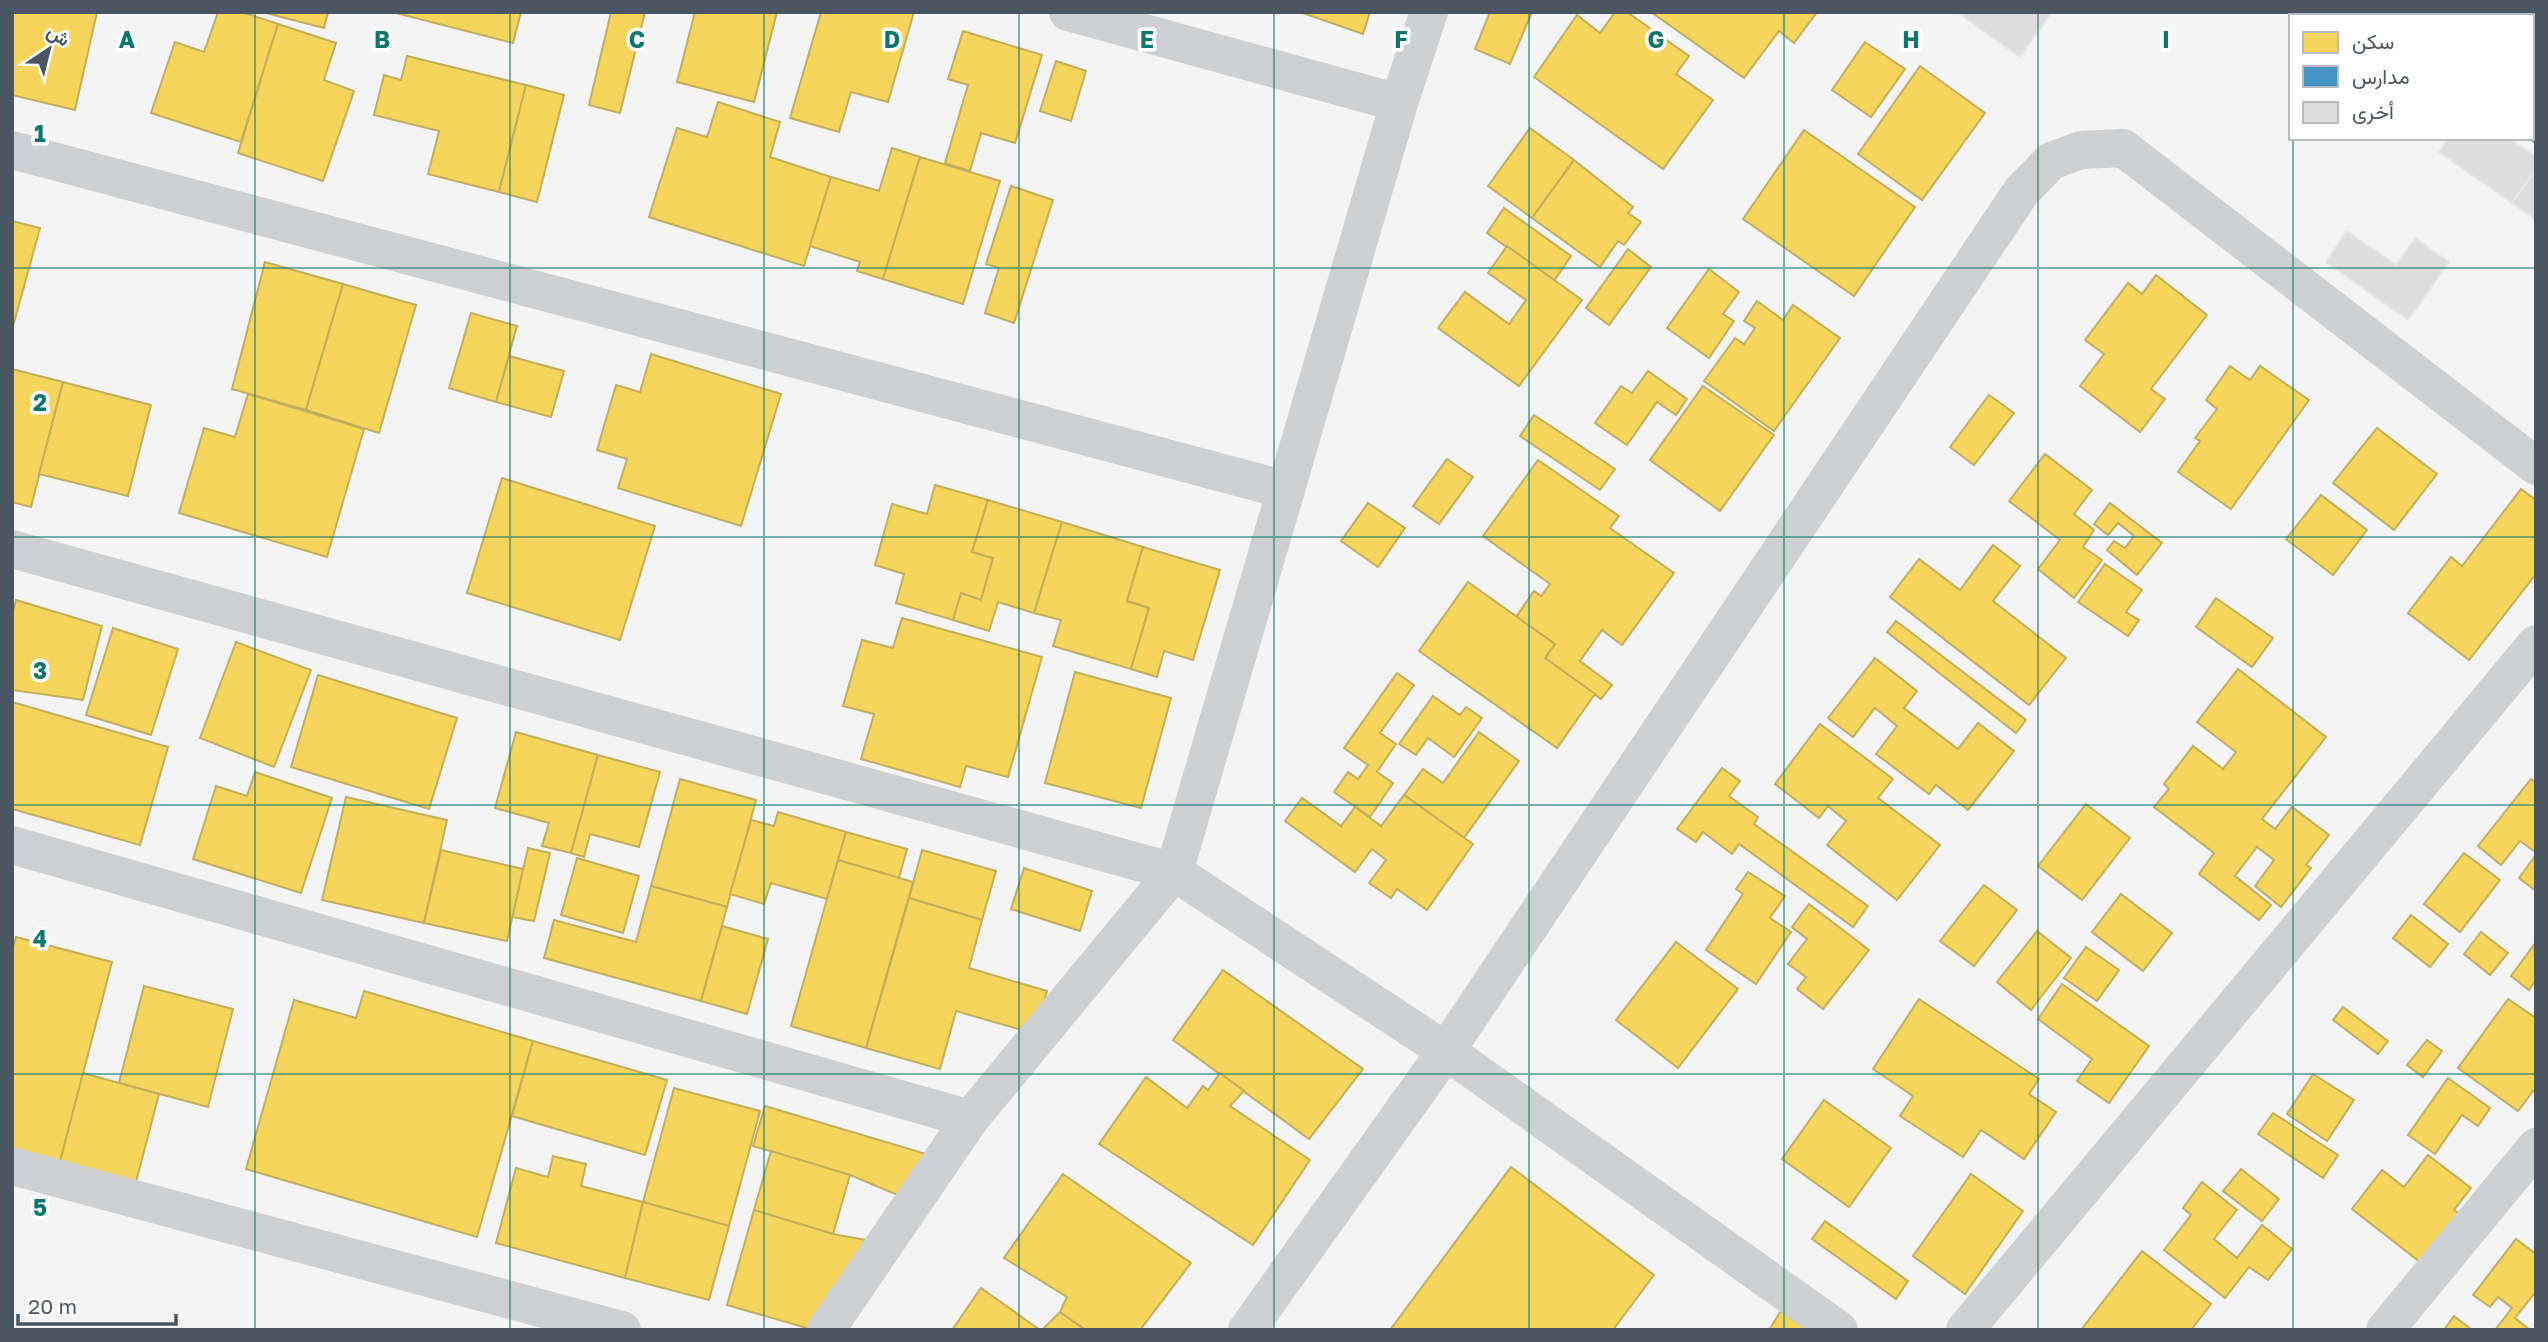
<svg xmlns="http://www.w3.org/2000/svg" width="2548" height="1342" viewBox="0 0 2548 1342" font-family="'Golos Text',Vazirmatn,sans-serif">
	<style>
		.homes { fill: #f6d55c; stroke: #c2af5e; stroke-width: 2 }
		.schools { fill: #4393c3; stroke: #4581a6; stroke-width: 2 }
		.building { fill: #ddddde; stroke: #e5e6e7; stroke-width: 2 }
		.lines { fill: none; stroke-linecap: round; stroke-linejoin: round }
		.minor { stroke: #ced0d2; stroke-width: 38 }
		.grid { fill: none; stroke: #0f766e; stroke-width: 2; stroke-opacity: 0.55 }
		.grid-label { font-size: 23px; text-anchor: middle; font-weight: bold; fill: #0f766e; stroke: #fff; stroke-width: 7; stroke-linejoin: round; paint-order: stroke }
	</style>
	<rect width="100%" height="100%" fill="#f4f4f4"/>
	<g class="homes">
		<path d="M 13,12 L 97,12 L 75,110 L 12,95 Z"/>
		<path d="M 218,12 L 242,12 L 278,24 L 241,142 L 151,113 L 175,42 L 204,52 Z"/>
		<path d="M 262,12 L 328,12 L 324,28 Z"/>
		<path d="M 392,12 L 521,12 L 513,43 Z"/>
		<path d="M 611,12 L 645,12 L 620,113 L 589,105 Z"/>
		<path d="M 695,12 L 777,12 L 754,102 L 677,82 Z"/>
		<path d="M 821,12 L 914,12 L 888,102 L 851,92 L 839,132 L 790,118 Z"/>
		<path d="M 1300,12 L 1370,12 L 1363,34 Z"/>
		<path d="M 1490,12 L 1532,12 L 1510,64 L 1475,49 Z"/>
		<path d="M 1615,12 L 1627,12 L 1689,56 L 1676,74 L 1713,100 L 1663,169 L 1534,77 L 1577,15 L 1600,33 Z"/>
		<path d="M 1651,12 L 1817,12 L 1794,43 L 1779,31 L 1744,78 Z"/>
		<path d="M 278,24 L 336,43 L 324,80 L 354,91 L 323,181 L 238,153 Z"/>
		<path d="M 963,31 L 1042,55 L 1015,143 L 981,133 L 970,171 L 945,163 L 968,85 L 948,79 Z"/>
		<path d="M 1865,42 L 1905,69 L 1871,117 L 1832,90 Z"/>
		<path d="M 407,56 L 526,85 L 499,192 L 428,174 L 439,131 L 374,115 L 384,75 L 401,80 Z"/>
		<path d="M 1056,61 L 1086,71 L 1071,121 L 1040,111 Z"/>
		<path d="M 1920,66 L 1985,113 L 1922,200 L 1858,154 Z"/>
		<path d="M 526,85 L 564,95 L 537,202 L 499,192 Z"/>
		<path d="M 718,102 L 780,122 L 770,157 L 831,177 L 804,266 L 649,217 L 677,128 L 707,137 Z"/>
		<path d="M 1530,128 L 1574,160 L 1532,218 L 1488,186 Z"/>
		<path d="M 1804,130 L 1915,207 L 1854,296 L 1743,219 Z"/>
		<path d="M 892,148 L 920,157 L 883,279 L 857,271 L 860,262 L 810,246 L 831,177 L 879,191 Z"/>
		<path d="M 920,157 L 1000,181 L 963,304 L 883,279 Z"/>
		<path d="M 1574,160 L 1633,207 L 1628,213 L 1641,222 L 1624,245 L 1618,241 L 1600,267 L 1532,218 Z"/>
		<path d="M 1011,186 L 1053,200 L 1014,323 L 985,313 L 999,268 L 986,264 Z"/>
		<path d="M 1504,208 L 1571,256 L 1554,281 L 1487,233 Z"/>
		<path d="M 12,221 L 40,228 L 12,330 Z"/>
		<path d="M 1507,246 L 1582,300 L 1519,386 L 1438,328 L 1465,292 L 1509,324 L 1526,300 L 1488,273 Z"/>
		<path d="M 1628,249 L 1651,267 L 1609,325 L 1586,308 Z"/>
		<path d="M 265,262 L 343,284 L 306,410 L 232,389 Z"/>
		<path d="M 1709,269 L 1739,292 L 1723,314 L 1734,321 L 1709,358 L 1667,328 Z"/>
		<path d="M 2156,275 L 2207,315 L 2151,389 L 2165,399 L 2140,432 L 2080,386 L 2104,354 L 2085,340 L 2128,283 L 2142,294 Z"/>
		<path d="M 343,284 L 416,305 L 379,433 L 306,410 Z"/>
		<path d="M 1757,301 L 1783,320 L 1793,305 L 1840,338 L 1774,431 L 1704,381 L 1735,338 L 1744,344 L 1755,328 L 1744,321 Z"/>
		<path d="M 471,313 L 517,326 L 496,402 L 449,388 Z"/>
		<path d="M 651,354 L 781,394 L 741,526 L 618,488 L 627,459 L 597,450 L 616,385 L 640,392 Z"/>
		<path d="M 509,356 L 564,371 L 551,417 L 496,402 Z"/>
		<path d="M 2230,366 L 2250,380 L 2260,366 L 2309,400 L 2231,509 L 2178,472 L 2200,441 L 2195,438 L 2217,409 L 2206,400 Z"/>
		<path d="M 12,369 L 63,382 L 31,507 L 12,502 Z"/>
		<path d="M 1648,371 L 1687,399 L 1676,415 L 1657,402 L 1627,445 L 1595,423 L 1621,386 L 1632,393 Z"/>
		<path d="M 63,382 L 151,405 L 128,496 L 39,474 Z"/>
		<path d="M 1703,386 L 1774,435 L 1720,511 L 1650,460 Z"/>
		<path d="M 248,394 L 364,429 L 327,557 L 179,513 L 204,428 L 235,437 Z"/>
		<path d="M 1989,395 L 2014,413 L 1974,465 L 1950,447 Z"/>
		<path d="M 1534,415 L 1615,469 L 1600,490 L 1520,436 Z"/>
		<path d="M 2377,428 L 2437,474 L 2394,530 L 2333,483 Z"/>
		<path d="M 2045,454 L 2092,490 L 2074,514 L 2094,530 L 2083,547 L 2102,560 L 2074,598 L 2038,569 L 2060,540 L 2009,501 Z"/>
		<path d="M 1447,459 L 1473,477 L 1439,524 L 1413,506 Z"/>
		<path d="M 1538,460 L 1619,516 L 1610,528 L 1674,573 L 1622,645 L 1602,630 L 1580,661 L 1612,685 L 1601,699 L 1545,658 L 1555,644 L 1516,617 L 1534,591 L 1541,596 L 1550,584 L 1483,536 Z"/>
		<path d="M 502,478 L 655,526 L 620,640 L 467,593 Z"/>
		<path d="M 935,485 L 988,500 L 972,552 L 993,558 L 981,600 L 961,593 L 953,620 L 896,603 L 904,574 L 875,565 L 892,504 L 927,514 Z"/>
		<path d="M 2521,489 L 2536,500 L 2536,574 L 2469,660 L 2408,613 L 2451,557 L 2462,566 Z"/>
		<path d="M 2321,495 L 2367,530 L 2333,575 L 2286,539 Z"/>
		<path d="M 988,500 L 1062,522 L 1034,613 L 998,602 L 989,631 L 953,620 L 961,593 L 981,600 L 993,558 L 972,552 Z"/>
		<path d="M 1368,503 L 1405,528 L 1378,567 L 1341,541 Z"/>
		<path d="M 2110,503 L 2162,543 L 2137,575 L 2107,550 L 2114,541 L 2125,548 L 2134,536 L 2118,523 L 2108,535 L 2094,524 Z"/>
		<path d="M 1062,522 L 1143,547 L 1127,601 L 1149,608 L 1131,669 L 1053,646 L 1061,620 L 1034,613 Z"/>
		<path d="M 1993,545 L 2020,566 L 1993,601 L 2066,658 L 2029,705 L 1890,597 L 1919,559 L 1960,590 Z"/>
		<path d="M 1143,547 L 1220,570 L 1193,660 L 1164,651 L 1157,677 L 1131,669 L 1149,608 L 1127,601 Z"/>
		<path d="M 2105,564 L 2142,590 L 2126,612 L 2139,620 L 2128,636 L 2078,602 Z"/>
		<path d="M 1468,582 L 1555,644 L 1545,658 L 1595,694 L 1557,748 L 1419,651 Z"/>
		<path d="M 2216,598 L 2273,638 L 2252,667 L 2196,627 Z"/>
		<path d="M 16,600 L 102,626 L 83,700 L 12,690 L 12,615 Z"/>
		<path d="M 902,618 L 1042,657 L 1008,777 L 966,766 L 960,787 L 861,759 L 874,714 L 843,706 L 862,640 L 893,648 Z"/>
		<path d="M 1896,621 L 2026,720 L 2016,733 L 1887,632 Z"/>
		<path d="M 113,628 L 178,649 L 151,735 L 86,715 Z"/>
		<path d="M 236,642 L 311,670 L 274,767 L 200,738 Z"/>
		<path d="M 1875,658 L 1917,691 L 1904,708 L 1958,749 L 1978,723 L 2014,751 L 1968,810 L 1936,785 L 1929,794 L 1876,754 L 1897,726 L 1875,708 L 1853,737 L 1828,718 Z"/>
		<path d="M 2238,669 L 2326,737 L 2262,819 L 2275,829 L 2292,807 L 2329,835 L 2306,865 L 2311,868 L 2281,907 L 2255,886 L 2274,860 L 2257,847 L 2235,876 L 2271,905 L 2259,920 L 2199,874 L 2214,853 L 2154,807 L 2169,789 L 2164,784 L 2193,746 L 2223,769 L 2236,752 L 2197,722 Z"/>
		<path d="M 1075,672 L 1171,698 L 1141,808 L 1045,783 Z"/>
		<path d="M 1397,673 L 1414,685 L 1380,733 L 1396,744 L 1377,772 L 1393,783 L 1370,817 L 1334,792 L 1348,772 L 1358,779 L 1368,765 L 1344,748 Z"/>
		<path d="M 318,675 L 457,718 L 429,809 L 291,767 Z"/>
		<path d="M 1433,696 L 1460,715 L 1466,707 L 1482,718 L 1454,757 L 1428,738 L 1416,755 L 1399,744 Z"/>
		<path d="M 12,702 L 168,747 L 140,845 L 12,809 Z"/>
		<path d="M 1820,724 L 1893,779 L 1878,798 L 1940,845 L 1897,900 L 1827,845 L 1846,821 L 1828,806 L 1819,818 L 1775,784 Z"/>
		<path d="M 516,732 L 598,755 L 571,853 L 542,846 L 549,823 L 495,808 Z"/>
		<path d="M 1479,732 L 1519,761 L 1464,838 L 1404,795 L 1423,769 L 1443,783 Z"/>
		<path d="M 598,755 L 660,772 L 639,847 L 590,834 L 584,857 L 571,853 Z"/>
		<path d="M 1722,768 L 1740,781 L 1729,796 L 1758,817 L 1754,824 L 1868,906 L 1853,927 L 1739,844 L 1732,854 L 1703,832 L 1696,842 L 1677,829 Z"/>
		<path d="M 255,772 L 332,798 L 301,893 L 193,859 L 216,786 L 247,796 Z"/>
		<path d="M 680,779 L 756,800 L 727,907 L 651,886 Z"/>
		<path d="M 2531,779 L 2536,783 L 2536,849 L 2534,851 L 2520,841 L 2501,865 L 2478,846 Z"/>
		<path d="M 1404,795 L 1473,844 L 1427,910 L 1397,889 L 1391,898 L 1369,883 L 1386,860 L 1372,849 L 1355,872 L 1285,821 L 1302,798 L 1341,826 L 1355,807 L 1381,826 Z"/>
		<path d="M 346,797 L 447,820 L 424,923 L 322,900 Z"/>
		<path d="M 2086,804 L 2130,838 L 2082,900 L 2038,866 Z"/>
		<path d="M 778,812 L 846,832 L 827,899 L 771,883 L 764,904 L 730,894 L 751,820 L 774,826 Z"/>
		<path d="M 846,832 L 907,849 L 899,878 L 838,860 Z"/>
		<path d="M 528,848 L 550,853 L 534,921 L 512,917 Z"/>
		<path d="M 441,850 L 523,869 L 507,941 L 424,923 Z"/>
		<path d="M 922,850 L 996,871 L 982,920 L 909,898 Z"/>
		<path d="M 2464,853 L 2500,880 L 2460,932 L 2424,904 Z"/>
		<path d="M 2535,856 L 2536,856 L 2536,891 L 2519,878 Z"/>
		<path d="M 577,858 L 639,876 L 623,933 L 561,915 Z"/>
		<path d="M 838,860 L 913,882 L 866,1048 L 791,1026 Z"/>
		<path d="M 1024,868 L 1092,891 L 1080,931 L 1011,909 Z"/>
		<path d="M 1748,872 L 1785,896 L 1770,918 L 1791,932 L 1756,984 L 1706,950 L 1743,894 L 1736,889 Z"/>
		<path d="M 1984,885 L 2017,910 L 1974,966 L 1940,941 Z"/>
		<path d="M 651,886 L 727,907 L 701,1001 L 544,958 L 554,920 L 636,942 Z"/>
		<path d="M 2121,894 L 2172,933 L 2143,971 L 2092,932 Z"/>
		<path d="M 909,898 L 982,920 L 969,968 L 1047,991 L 1035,1034 L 956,1011 L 940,1069 L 866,1048 Z"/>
		<path d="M 1809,904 L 1869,950 L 1823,1009 L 1797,989 L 1806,977 L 1788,964 L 1807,939 L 1792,927 Z"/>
		<path d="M 2411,915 L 2448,944 L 2430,967 L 2393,938 Z"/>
		<path d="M 722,926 L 768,939 L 747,1014 L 701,1001 Z"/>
		<path d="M 2037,931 L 2071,958 L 2031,1010 L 1997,982 Z"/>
		<path d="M 2481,932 L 2508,953 L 2490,975 L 2464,954 Z"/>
		<path d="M 16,937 L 112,962 L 60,1162 L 12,1150 L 12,950 Z"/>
		<path d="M 1676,942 L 1738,989 L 1678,1068 L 1616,1020 Z"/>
		<path d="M 2536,942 L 2536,980 L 2529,990 L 2511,976 Z"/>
		<path d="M 2086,947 L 2119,970 L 2097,1001 L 2064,978 Z"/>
		<path d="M 1223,970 L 1363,1069 L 1309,1139 L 1173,1040 Z"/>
		<path d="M 2062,984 L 2149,1046 L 2109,1103 L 2077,1081 L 2092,1059 L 2038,1019 Z"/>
		<path d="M 144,986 L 233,1009 L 208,1107 L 119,1083 Z"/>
		<path d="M 364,991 L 533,1041 L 477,1237 L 246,1169 L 294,1000 L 356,1018 Z"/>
		<path d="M 1919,999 L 2039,1079 L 2029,1094 L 2056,1112 L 2024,1159 L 1981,1130 L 1963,1157 L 1900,1116 L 1913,1096 L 1873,1069 Z"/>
		<path d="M 2508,999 L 2536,1018 L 2536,1087 L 2518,1111 L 2458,1068 Z"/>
		<path d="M 2343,1007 L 2388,1041 L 2378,1054 L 2333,1020 Z"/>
		<path d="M 2427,1040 L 2442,1051 L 2423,1077 L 2407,1065 Z"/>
		<path d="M 533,1041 L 667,1080 L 645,1155 L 512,1116 Z"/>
		<path d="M 83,1073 L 159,1094 L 136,1182 L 60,1162 Z"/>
		<path d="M 1220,1073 L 1244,1091 L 1230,1106 L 1310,1160 L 1253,1245 L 1099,1144 L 1146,1077 L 1187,1108 L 1203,1086 L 1208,1090 Z"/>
		<path d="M 2313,1074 L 2354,1100 L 2327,1141 L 2287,1114 Z"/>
		<path d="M 2448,1078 L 2490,1108 L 2478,1126 L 2462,1115 L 2435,1154 L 2408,1135 Z"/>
		<path d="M 674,1088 L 760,1111 L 729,1226 L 643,1202 Z"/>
		<path d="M 1824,1100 L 1891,1148 L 1849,1207 L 1782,1159 Z"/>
		<path d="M 765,1106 L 933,1156 L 900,1196 L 850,1175 L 753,1146 Z"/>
		<path d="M 2273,1113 L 2338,1155 L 2323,1178 L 2258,1134 Z"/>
		<path d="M 771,1151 L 850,1175 L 833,1234 L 754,1210 Z"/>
		<path d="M 2428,1155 L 2471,1188 L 2454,1210 L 2467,1219 L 2429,1269 L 2352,1209 L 2382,1170 L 2404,1187 Z"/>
		<path d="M 553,1156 L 586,1164 L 581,1186 L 643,1202 L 625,1278 L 496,1243 L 516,1168 L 548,1177 Z"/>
		<path d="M 1511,1167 L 1654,1275 L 1613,1330 L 1390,1330 Z"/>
		<path d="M 2241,1169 L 2279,1199 L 2262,1221 L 2223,1191 Z"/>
		<path d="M 1063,1174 L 1191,1263 L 1140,1330 L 1086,1330 L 1060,1312 L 1067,1297 L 1004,1258 Z"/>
		<path d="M 1971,1174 L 2023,1211 L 1965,1294 L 1913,1256 Z"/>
		<path d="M 2202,1182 L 2237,1210 L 2214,1239 L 2237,1258 L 2262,1225 L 2292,1249 L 2268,1280 L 2249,1267 L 2225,1298 L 2164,1250 L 2191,1215 L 2183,1208 Z"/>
		<path d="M 643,1202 L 729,1226 L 709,1300 L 625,1278 Z"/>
		<path d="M 754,1210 L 833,1234 L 877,1242 L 814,1330 L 727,1305 Z"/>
		<path d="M 1825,1221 L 1908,1281 L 1896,1299 L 1812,1239 Z"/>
		<path d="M 2516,1239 L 2536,1254 L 2536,1295 L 2534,1294 L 2515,1318 L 2530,1330 L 2495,1330 L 2512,1308 L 2498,1297 L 2490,1307 L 2473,1295 Z"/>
		<path d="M 2142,1251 L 2211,1304 L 2191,1330 L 2081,1330 Z"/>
		<path d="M 981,1288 L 1040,1330 L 952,1330 Z"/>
		<path d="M 1781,1311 L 1808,1330 L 1769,1330 Z"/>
		<path d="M 1060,1312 L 1085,1330 L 1042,1330 Z"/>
		<path d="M 2454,1316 L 2472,1330 L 2444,1330 Z"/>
	</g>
	<path class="schools" d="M 2532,85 L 2536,87 L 2536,143 L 2529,138 L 2532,138 Z"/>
	<g class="building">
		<path d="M 1957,12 L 2052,12 L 2020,57 Z"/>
		<path d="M 2449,138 L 2509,138 L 2536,157 L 2536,169 L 2512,203 L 2439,152 Z"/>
		<path d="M 2536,169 L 2536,220 L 2512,203 Z"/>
		<path d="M 2347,231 L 2396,265 L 2415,238 L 2449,262 L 2408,320 L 2326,262 Z"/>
	</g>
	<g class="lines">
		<g class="minor">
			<path d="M 1068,12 L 1399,103"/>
			<path d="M 12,150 L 1286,490"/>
			<path d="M 12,549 L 1174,872 L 1446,1051 L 1839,1330"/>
			<path d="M 12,845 L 970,1119"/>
			<path d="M 12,1166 L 622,1330"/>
			<path d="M 826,1330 L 970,1119 L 1174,872 L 1399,103 L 1429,12"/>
			<path d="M 1247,1330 L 1446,1051 L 2021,192 L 2051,161 L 2081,150 L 2123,148 L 2536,466"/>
			<path d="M 1965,1330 L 2536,644"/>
			<path d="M 2385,1330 L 2536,1147"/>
		</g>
	</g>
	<path class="grid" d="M 255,12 L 255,1330M 510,12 L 510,1330M 764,12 L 764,1330M 1019,12 L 1019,1330M 1274,12 L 1274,1330M 1529,12 L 1529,1330M 1784,12 L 1784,1330M 2038,12 L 2038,1330M 2293,12 L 2293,16M 2293,138 L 2293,1330M 12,268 L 2536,268M 12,537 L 2536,537M 12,805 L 2536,805M 12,1074 L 2536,1074"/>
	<g class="grid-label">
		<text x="127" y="48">A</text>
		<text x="382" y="48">B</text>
		<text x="637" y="48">C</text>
		<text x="892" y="48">D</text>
		<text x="1147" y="48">E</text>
		<text x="1401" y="48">F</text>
		<text x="1656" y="48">G</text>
		<text x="1911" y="48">H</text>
		<text x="2166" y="48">I</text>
		<text x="40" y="142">1</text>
		<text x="40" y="411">2</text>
		<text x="40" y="679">3</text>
		<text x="40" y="947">4</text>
		<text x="40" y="1216">5</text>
	</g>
	<rect width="2548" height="1342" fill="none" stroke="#4a5661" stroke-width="28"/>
	<rect x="2289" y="14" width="245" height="126" fill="#ffffff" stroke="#b7bbc0" stroke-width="2"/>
	<rect x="2303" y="32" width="35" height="21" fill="#f6d55c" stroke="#b7bbc0" stroke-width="2"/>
	<text x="2352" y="49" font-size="21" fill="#4a5661">سكن</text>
	<rect x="2303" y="66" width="35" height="21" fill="#4393c3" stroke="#b7bbc0" stroke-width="2"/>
	<text x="2352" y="84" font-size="21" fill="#4a5661">مدارس</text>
	<rect x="2303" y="102" width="35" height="21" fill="#ddddde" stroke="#b7bbc0" stroke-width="2"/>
	<text x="2352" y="119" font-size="21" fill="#4a5661">أخرى</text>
	<g transform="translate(49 49) rotate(35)" stroke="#ffffff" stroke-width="5" paint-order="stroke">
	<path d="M0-5L12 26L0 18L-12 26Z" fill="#4a5661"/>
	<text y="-10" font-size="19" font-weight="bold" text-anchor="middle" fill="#4a5661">ش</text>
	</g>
	<path d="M18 1314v10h158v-10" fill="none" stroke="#4a5661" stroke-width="3.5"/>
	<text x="28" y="1314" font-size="21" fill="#4a5661" stroke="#ffffff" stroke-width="5" paint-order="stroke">20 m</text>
</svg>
